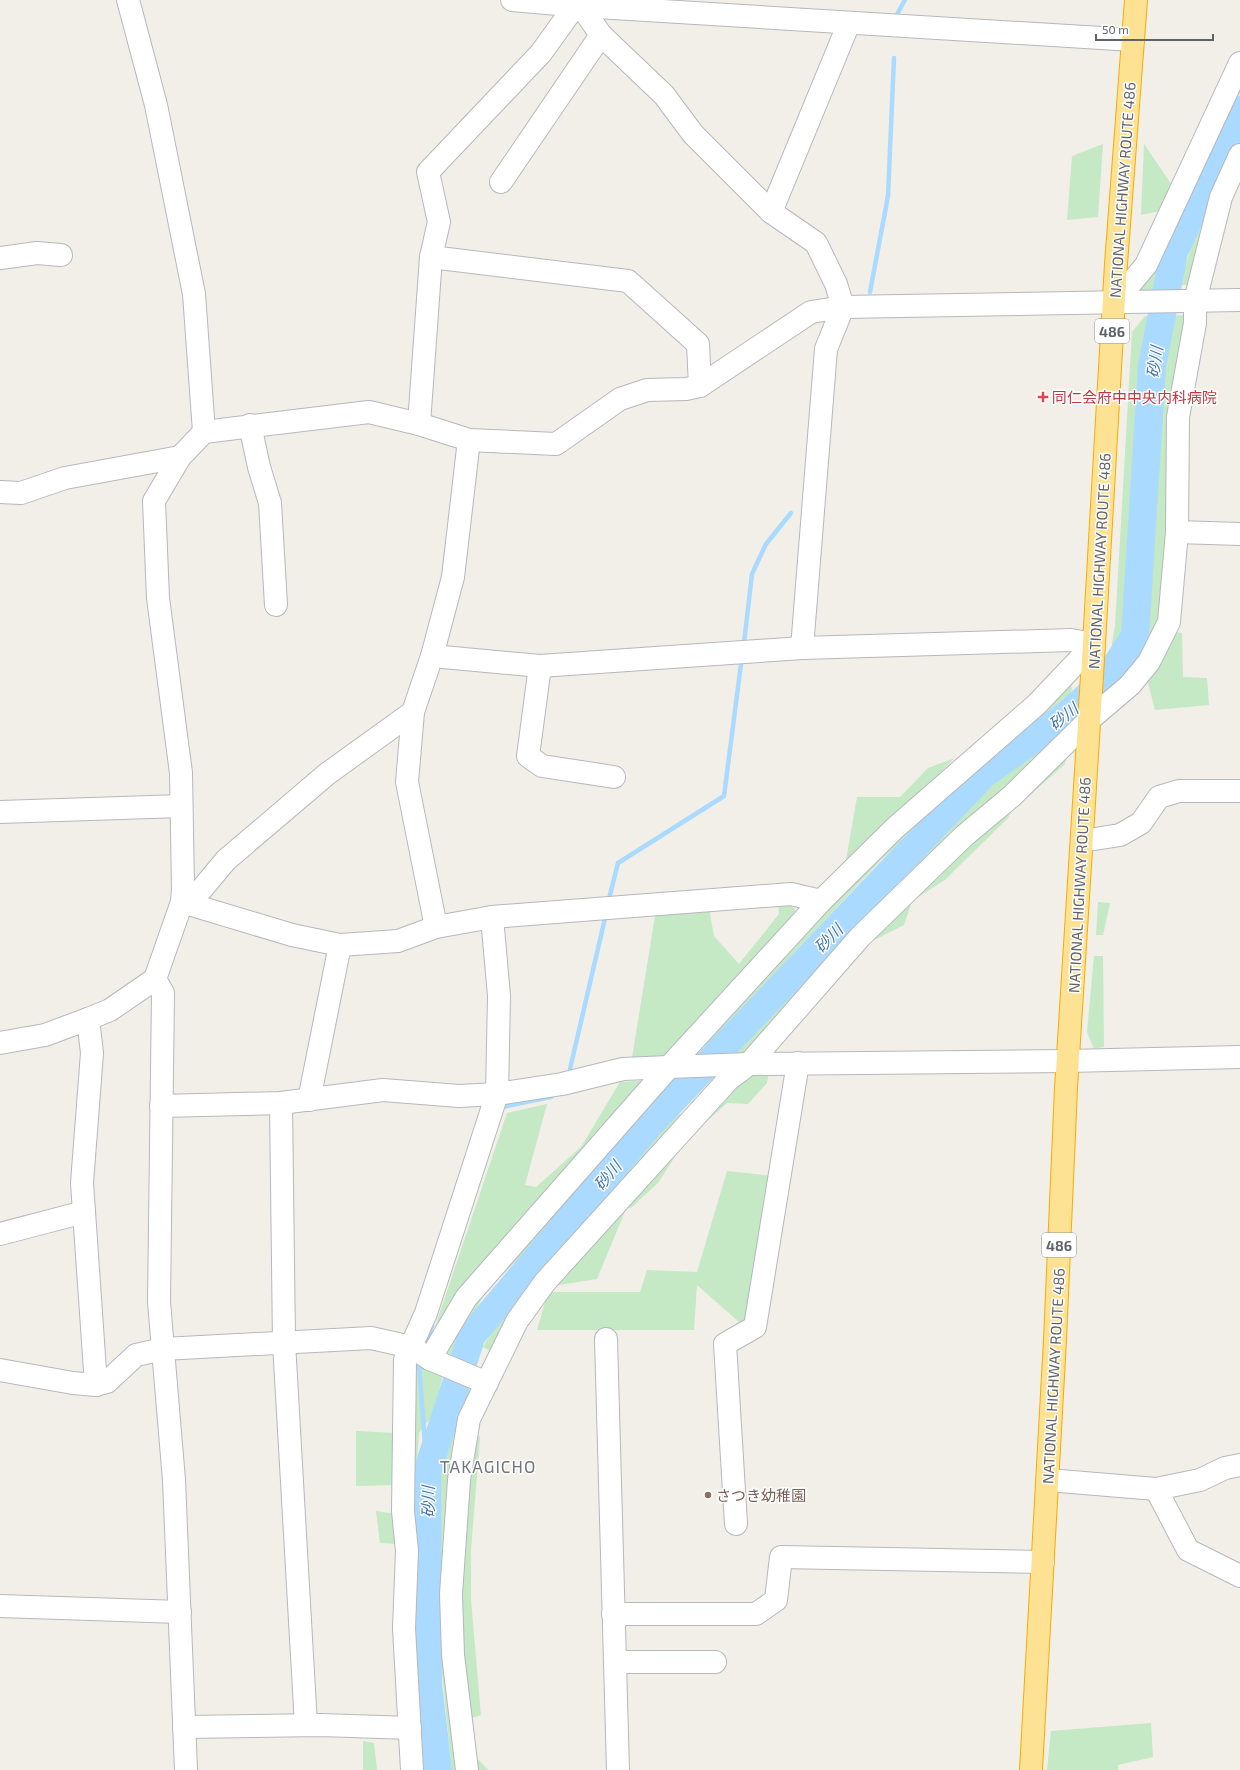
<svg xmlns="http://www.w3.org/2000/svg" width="1240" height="1770" viewBox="0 0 1240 1770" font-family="'Exo 2','Noto Sans JP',sans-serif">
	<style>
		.green { fill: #c5e8c5 }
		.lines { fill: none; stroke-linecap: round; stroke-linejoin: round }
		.stream { stroke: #aadaff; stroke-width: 4.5 }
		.river { stroke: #aadaff; stroke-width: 28 }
		.minor-casing { stroke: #b5b8bc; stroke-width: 24 }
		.highway-casing { stroke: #f9ab00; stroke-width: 24 }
		.minor { stroke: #fff; stroke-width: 22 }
		.highway { stroke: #fde293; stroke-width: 22 }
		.health-dot { fill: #e0444e; stroke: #fff; stroke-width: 1.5 }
		.education-dot { fill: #8d6e63; stroke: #fff; stroke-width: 1.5 }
		.labels { text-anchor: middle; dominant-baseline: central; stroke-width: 3; stroke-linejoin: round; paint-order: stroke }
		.shield { fill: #fff; stroke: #8f9295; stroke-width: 1 }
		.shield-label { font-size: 14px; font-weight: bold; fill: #5f6368 }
		.street-label { font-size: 15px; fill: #5f6368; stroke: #fff }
		.health-label { font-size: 15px; fill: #be3a42; stroke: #fff; text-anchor: start }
		.education-label { font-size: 15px; fill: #785e54; stroke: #fff; text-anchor: start }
		.water-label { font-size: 16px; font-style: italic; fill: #4174aa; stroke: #fff }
		.quarter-label { font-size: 17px; letter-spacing: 1px; fill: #70757a; stroke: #fff }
	</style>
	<rect width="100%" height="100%" fill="#f1efe8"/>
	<g class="green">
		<path d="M 1240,70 L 1240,93 L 1172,239 L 1161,292 L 1138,294 L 1140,282 Z"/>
		<path d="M 1240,121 L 1240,141 L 1218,192 L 1192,285 L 1178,285 L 1225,154 Z"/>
		<path d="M 1103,144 L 1098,217 L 1067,220 L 1072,156 Z"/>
		<path d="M 1144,144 L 1174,188 L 1165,210 L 1141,215 Z"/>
		<path d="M 1189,315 L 1163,616 L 1146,656 L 1109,694 L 1112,643 L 1115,626 L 1132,332 L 1145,316 Z"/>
		<path d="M 1175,632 L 1182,633 L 1183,677 L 1207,678 L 1209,705 L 1155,710 L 1147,679 Z"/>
		<path d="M 1072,674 L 1071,703 L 982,768 L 882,859 L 709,1043 L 689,1053 L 900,829 Z"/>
		<path d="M 1039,751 L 1047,755 L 747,1055 L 735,1053 L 852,922 L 1003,767 Z"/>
		<path d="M 1067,751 L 1065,764 L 1011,812 L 1008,818 L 945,880 L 912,901 L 904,925 L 853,951 Z"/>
		<path d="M 955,758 L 845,866 L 857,797 L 900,797 L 928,768 Z"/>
		<path d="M 1098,902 L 1110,903 L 1103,935 L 1096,935 Z"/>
		<path d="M 778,903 L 789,903 L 800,915 L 680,1046 L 661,1057 L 632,1058 L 655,916 L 709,908 L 714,936 L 739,964 L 779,914 Z"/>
		<path d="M 1094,956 L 1103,956 L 1104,1047 L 1094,1049 L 1087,1032 Z"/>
		<path d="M 747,1071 L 769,1072 L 767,1083 L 748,1104 L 727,1103 L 685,1141 L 658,1183 L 632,1207 L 626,1209 L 597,1279 L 533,1289 L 494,1353 L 483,1347 L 498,1320 L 547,1258 L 672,1113 L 687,1115 Z"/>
		<path d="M 674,1079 L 654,1112 L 572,1203 L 484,1294 L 453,1355 L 428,1348 L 507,1113 L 547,1104 L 525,1185 L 536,1187 L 581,1147 L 620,1082 Z"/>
		<path d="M 727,1171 L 774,1176 L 747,1329 L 697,1285 L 694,1330 L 537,1330 L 548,1292 L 640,1292 L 647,1270 L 697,1272 Z"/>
		<path d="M 411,1356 L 443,1375 L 433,1415 L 419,1433 L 412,1538 Z"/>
		<path d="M 464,1382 L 479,1388 L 473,1431 L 480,1437 L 471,1550 L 471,1600 L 481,1715 L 471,1718 L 475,1756 L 488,1770 L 452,1770 L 441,1665 L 440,1535 L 433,1469 Z"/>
		<path d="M 356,1431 L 397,1433 L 397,1485 L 356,1486 Z"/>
		<path d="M 376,1511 L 396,1514 L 397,1544 L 380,1543 Z"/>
		<path d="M 1151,1723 L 1153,1757 L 1118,1765 L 1118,1770 L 1047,1770 L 1051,1731 Z"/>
		<path d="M 363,1741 L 374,1743 L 377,1770 L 363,1770 Z"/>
	</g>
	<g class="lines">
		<g class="stream">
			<path d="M 896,16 L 905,0"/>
			<path d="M 870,292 L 888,196 L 894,58"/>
			<path d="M 744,643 L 752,574 L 766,544 L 791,513"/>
			<path d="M 608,903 L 618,863 L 724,796 L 741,664"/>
			<path d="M 570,1069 L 606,914"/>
			<path d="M 501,1109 L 502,1107 L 551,1097"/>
			<path d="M 424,1349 L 432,1326"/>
			<path d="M 421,1360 L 419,1364 L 427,1472"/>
		</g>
		<path class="river" d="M 438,1770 L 428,1684 L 427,1472 L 472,1335 L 651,1123 L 983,775 L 1068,714 L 1109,676 L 1135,636 L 1152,366 L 1174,252 L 1240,110"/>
		<defs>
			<g id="minor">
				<path d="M 128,0 L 156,105 L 194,294 L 204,432"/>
				<path d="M 512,0 L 581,6 L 1133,40"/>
				<path d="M 581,6 L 601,35 L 664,95 L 693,134 L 771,212 L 816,243 L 836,284 L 843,307 L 826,349 L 802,648"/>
				<path d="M 501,182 L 601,35"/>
				<path d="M 771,212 L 849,23"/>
				<path d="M 431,257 L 628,281 L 698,344 L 700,386"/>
				<path d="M 0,258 L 37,253 L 61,255"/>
				<path d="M 1115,302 L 1146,265 L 1240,63"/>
				<path d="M 419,424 L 431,257 L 439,222 L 428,172 L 541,53 L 569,14 L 581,6 L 583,0"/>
				<path d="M 250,425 L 259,467 L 270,503 L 276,605"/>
				<path d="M 0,492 L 21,493 L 65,478 L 180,457 L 204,432 L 369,412 L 419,424 L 469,440 L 556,444 L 620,399 L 647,390 L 686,389 L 700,386 L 811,312 L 843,307 L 1240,300"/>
				<path d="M 1177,532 L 1240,534"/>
				<path d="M 432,656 L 540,666 L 802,648 L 1071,640 L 1094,644"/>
				<path d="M 540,666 L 528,756 L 542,766 L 614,777"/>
				<path d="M 0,812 L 181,806"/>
				<path d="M 1082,841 L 1120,835 L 1141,823 L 1159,797 L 1179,791 L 1240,791"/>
				<path d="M 182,902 L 292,935 L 340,945 L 398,941 L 436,927 L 492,917 L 791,894 L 821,901"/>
				<path d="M 182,902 L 201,890 L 226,860 L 327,774 L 413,712"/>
				<path d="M 436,927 L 407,782 L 413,712 L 432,656 L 453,577 L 469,440"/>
				<path d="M 155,979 L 163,993 L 159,1302 L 174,1480 L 186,1770"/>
				<path d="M 88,1019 L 92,1053 L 82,1183 L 96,1385"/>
				<path d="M 0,1043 L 45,1035 L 88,1019 L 110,1010 L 155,979 L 182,902 L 183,888 L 181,773 L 158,598 L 154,501 L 180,457"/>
				<path d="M 309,1100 L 340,945"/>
				<path d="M 281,1103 L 284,1343 L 306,1725"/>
				<path d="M 161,1106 L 281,1103 L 383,1090 L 459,1096 L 497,1094 L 562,1084 L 623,1069 L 669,1067 L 749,1064 L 1068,1061 L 1240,1057"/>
				<path d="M 0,1234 L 84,1212"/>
				<path d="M 606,1339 L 618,1770"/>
				<path d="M 430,1359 L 466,1298 L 669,1067 L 821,901 L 895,828 L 1037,704 L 1094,644"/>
				<path d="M 0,1370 L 73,1383 L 96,1385 L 107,1382 L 136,1355 L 163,1349 L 371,1338 L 411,1347 L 430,1359 L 487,1383"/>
				<path d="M 1048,1480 L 1156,1489 L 1200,1480 L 1225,1468 L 1240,1465"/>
				<path d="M 1156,1489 L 1188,1550 L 1240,1576"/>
				<path d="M 736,1524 L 725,1344 L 755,1327 L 798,1063"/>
				<path d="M 0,1606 L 180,1612"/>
				<path d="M 613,1614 L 756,1614 L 776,1600 L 781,1557 L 1043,1562"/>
				<path d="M 615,1662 L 715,1662"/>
				<path d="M 184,1727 L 321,1725 L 410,1728"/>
				<path d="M 412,1770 L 404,1628 L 407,1551 L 403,1511 L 405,1360 L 426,1313 L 497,1094 L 499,996 L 492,917"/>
				<path d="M 467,1770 L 453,1655 L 451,1594 L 459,1480 L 469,1419 L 517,1321 L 545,1282 L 728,1080 L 749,1064 L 860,937 L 964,836 L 1012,796 L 1089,720 L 1130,685 L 1149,662 L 1169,622 L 1177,532 L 1178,417 L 1195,323 L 1195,301 L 1221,197 L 1240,155"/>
			</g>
			<path id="highway" d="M 1031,1770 L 1055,1340 L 1066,1088 L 1094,644 L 1116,264 L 1136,0"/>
		</defs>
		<use href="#minor" class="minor-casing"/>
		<use href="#highway" class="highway-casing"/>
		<use href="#minor" class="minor"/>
		<use href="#highway" class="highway"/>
	</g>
	<path class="health-dot" d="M1041 391h4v4h4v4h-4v4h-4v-4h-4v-4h4z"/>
	<circle class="education-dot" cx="708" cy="1495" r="4"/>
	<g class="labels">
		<g class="shield">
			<rect x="1095" y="319" width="34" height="24" rx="3"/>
			<rect x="1042" y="1233" width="34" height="24" rx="3"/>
		</g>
		<g class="shield-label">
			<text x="1112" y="331">486</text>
			<text x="1059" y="1245">486</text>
		</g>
		<g class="street-label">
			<text transform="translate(1122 190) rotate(-86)">NATIONAL HIGHWAY ROUTE 486</text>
			<text transform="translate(1099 561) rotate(-87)">NATIONAL HIGHWAY ROUTE 486</text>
			<text transform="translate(1079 885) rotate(-87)">NATIONAL HIGHWAY ROUTE 486</text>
			<text transform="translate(1053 1376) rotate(-87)">NATIONAL HIGHWAY ROUTE 486</text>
		</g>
		<g class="health-label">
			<text x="1052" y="397">同仁会府中中央内科病院</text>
		</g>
		<g class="education-label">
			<text x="716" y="1495">さつき幼稚園</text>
		</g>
		<g class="water-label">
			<text transform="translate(1154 362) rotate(-82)">砂川</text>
			<text transform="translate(1063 716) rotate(-38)">砂川</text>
			<text transform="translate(828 938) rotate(-46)">砂川</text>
			<text transform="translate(607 1175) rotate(-50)">砂川</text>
			<text transform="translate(427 1502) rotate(-90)">砂川</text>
		</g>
		<g class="quarter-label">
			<text x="488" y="1466">TAKAGICHO</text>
		</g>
	</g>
	<path d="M1096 34v6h117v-6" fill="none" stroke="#5f6368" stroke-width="2"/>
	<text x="1102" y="34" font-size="12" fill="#5f6368" stroke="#ffffff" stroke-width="3" paint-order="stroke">50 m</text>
</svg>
